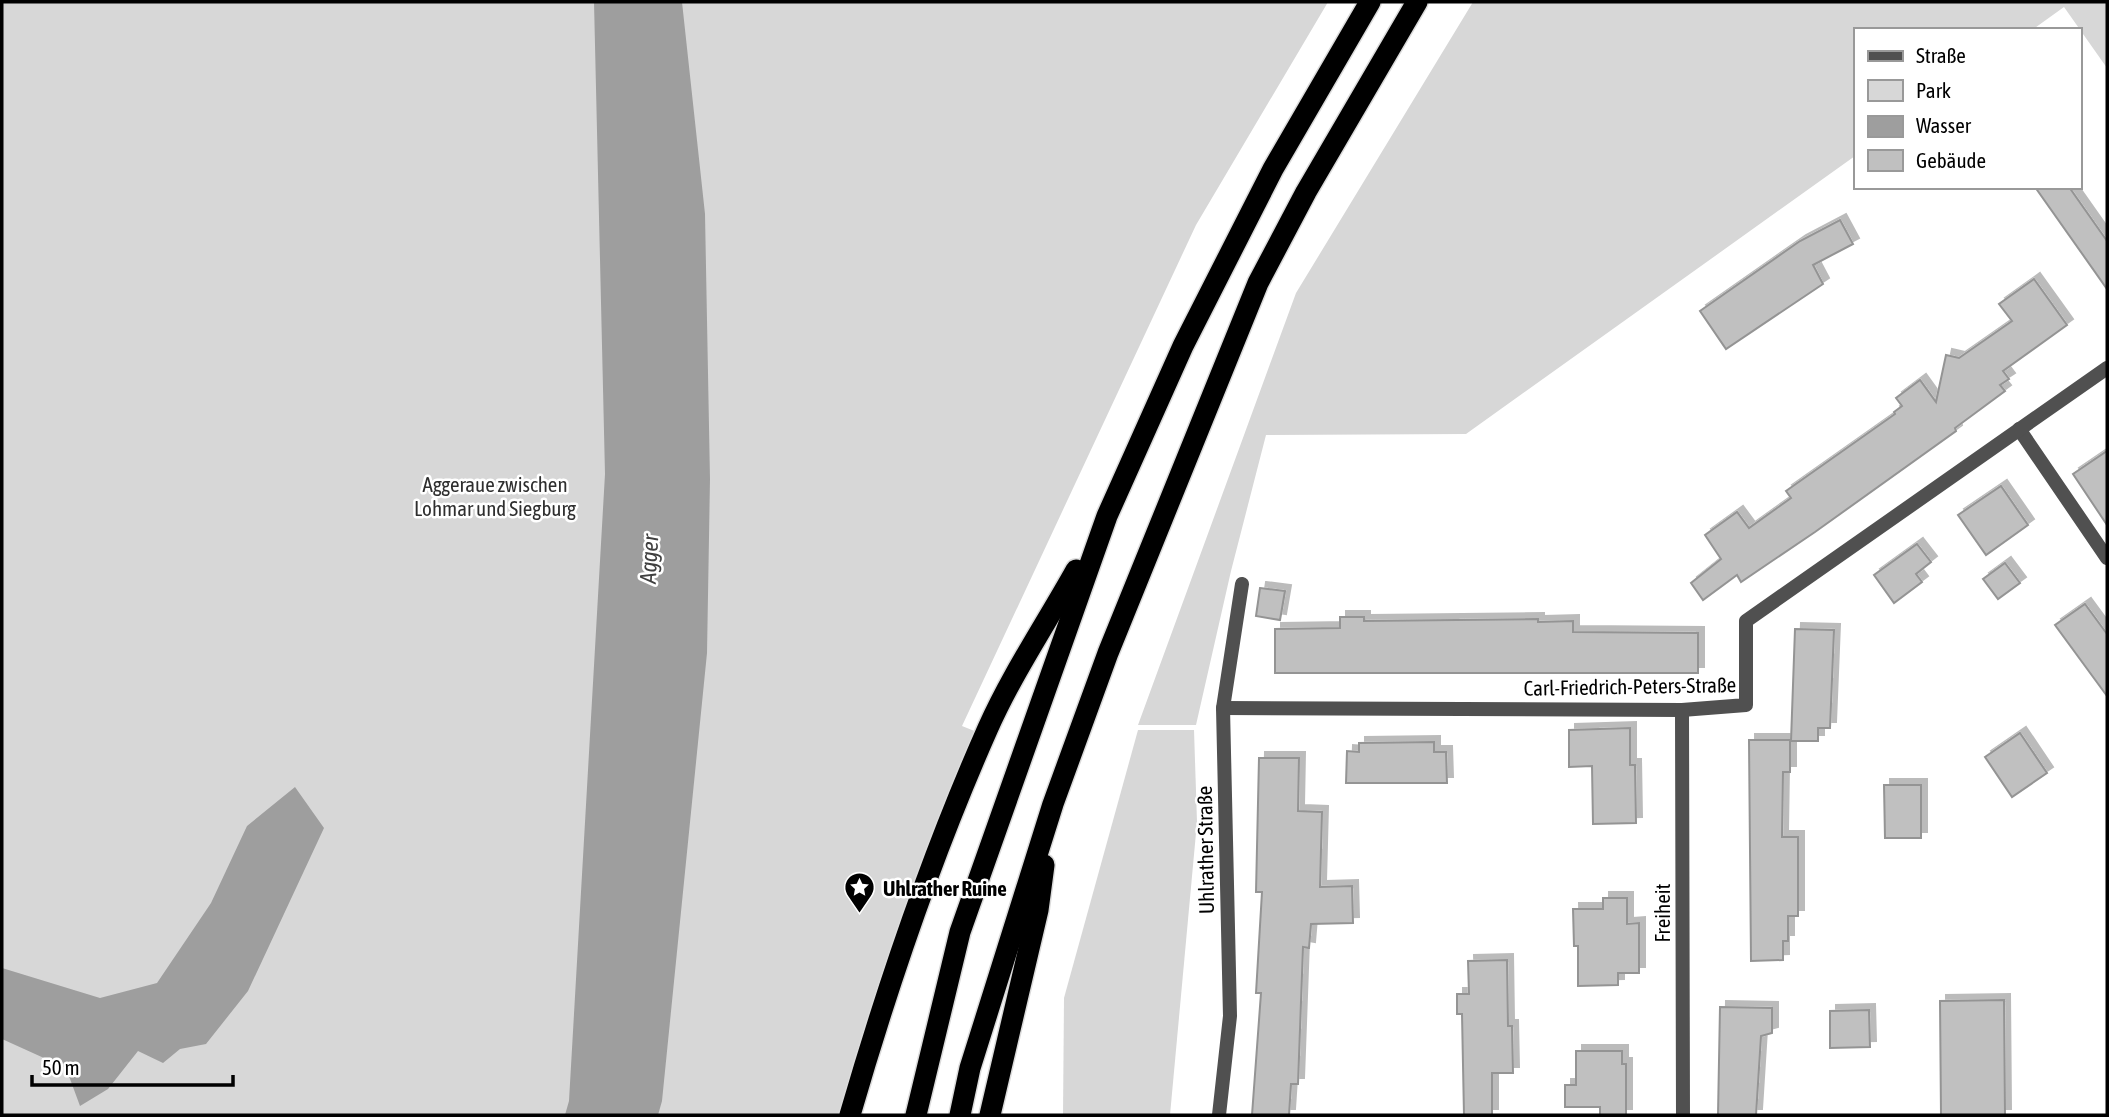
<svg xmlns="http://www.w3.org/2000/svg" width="2109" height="1117" viewBox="0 0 2109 1117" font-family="'Asap Condensed',sans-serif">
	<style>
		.green { fill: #d7d7d7 }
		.water { fill: #9e9e9e }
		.building { fill: #c0c0c0; stroke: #949494; stroke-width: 2; filter: url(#shadow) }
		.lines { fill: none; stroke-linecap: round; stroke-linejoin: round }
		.highway-casing { stroke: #dbdbdb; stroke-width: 24 }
		.street { stroke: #505050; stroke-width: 14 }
		.highway { stroke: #000; stroke-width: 21 }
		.labels { text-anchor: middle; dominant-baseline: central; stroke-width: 5; stroke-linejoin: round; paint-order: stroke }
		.park-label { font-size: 21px; fill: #2e2e2e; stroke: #fff }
		.street-label { font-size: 21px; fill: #000; stroke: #fff }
		.poi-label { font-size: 21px; font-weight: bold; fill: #000; stroke: #fff; text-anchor: start }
		.water-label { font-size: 23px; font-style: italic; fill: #3f3f3f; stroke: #fff }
	</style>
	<defs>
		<filter id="shadow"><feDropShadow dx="6" dy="-6" stdDeviation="0" flood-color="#0004"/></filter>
	</defs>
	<rect width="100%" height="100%" fill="#fff"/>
	<g class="green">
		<path d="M 2,2 L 1328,2 L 1196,225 L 962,726 L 977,732 L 909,903 L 838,1115 L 2,1115 Z"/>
		<path d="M 1473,2 L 2107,2 L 2107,68 L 2064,7 L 2032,30 L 1855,30 L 1855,156 L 1466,434 L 1266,435 L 1231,571 L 1196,725 L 1138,725 L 1296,293 Z"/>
		<path d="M 1138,730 L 1194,730 L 1197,822 L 1170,1115 L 1063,1115 L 1064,998 Z"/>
	</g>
	<g class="water">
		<path d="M 594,2 L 682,2 L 705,214 L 710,479 L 707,653 L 662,1101 L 658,1115 L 565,1115 L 569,1101 L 605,474 Z"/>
		<path d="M 295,787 L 324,828 L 248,991 L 206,1044 L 180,1049 L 163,1063 L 138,1051 L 108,1089 L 80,1106 L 66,1068 L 2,1039 L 2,968 L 100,998 L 157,983 L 211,903 L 247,826 Z"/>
	</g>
	<g class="building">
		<path d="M 2035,187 L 2069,187 L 2107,241 L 2107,289 Z"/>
		<path d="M 1840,220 L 1853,244 L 1813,265 L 1823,284 L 1726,349 L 1700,311 L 1800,241 Z"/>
		<path d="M 2034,279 L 2067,325 L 2003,371 L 2009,379 L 2000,385 L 2005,391 L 1955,428 L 1956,431 L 1815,532 L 1741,582 L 1737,575 L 1703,600 L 1691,583 L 1721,559 L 1705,535 L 1737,512 L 1749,528 L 1791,498 L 1786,491 L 1895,414 L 1894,412 L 1902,406 L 1896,398 L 1920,380 L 1936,402 L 1946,355 L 1959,358 L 2012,321 L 1999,304 Z"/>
		<path d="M 2107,451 L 2107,525 L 2073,474 Z"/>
		<path d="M 2001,486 L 2028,525 L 1986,555 L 1958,515 Z"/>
		<path d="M 1917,544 L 1931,562 L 1916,574 L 1922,582 L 1894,603 L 1874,575 Z"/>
		<path d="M 2005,563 L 2020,583 L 1998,599 L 1983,579 Z"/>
		<path d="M 1260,588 L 1285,591 L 1280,620 L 1256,616 Z"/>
		<path d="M 2085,604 L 2107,634 L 2107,696 L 2055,625 Z"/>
		<path d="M 1340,617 L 1364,617 L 1364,621 L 1538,619 L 1538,622 L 1573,621 L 1573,632 L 1698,633 L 1698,673 L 1275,673 L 1275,629 L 1340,628 Z"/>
		<path d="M 1795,629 L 1834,630 L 1830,728 L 1818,728 L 1818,741 L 1791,741 Z"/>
		<path d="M 1630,728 L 1630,765 L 1635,765 L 1636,823 L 1593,824 L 1592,766 L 1569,767 L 1569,730 Z"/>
		<path d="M 2020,733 L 2047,773 L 2012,797 L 1985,757 Z"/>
		<path d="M 1749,740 L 1790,740 L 1790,772 L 1783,772 L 1782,837 L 1798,837 L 1798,916 L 1788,916 L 1788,941 L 1783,941 L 1783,960 L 1751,961 Z"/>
		<path d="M 1434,742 L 1434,752 L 1446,752 L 1447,783 L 1346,783 L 1347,751 L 1359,752 L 1359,743 Z"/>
		<path d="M 1259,758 L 1299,758 L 1298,811 L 1322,812 L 1320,887 L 1352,886 L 1353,923 L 1311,924 L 1309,948 L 1303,947 L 1298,1084 L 1291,1084 L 1289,1115 L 1252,1115 L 1261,993 L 1256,993 L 1262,892 L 1256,892 Z"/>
		<path d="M 1884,785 L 1921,785 L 1921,838 L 1885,838 Z"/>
		<path d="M 1603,898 L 1627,898 L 1627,924 L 1639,923 L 1639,973 L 1618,973 L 1618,985 L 1578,986 L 1578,946 L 1574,946 L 1573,909 L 1603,909 Z"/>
		<path d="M 1507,960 L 1508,1026 L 1512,1026 L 1513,1073 L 1492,1073 L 1492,1115 L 1464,1115 L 1462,1014 L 1457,1014 L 1457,994 L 1469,994 L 1468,961 Z"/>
		<path d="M 2004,1000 L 2005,1115 L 1941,1115 L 1940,1001 Z"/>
		<path d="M 1720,1007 L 1772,1008 L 1772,1033 L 1761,1036 L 1756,1115 L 1718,1115 Z"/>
		<path d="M 1869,1010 L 1870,1047 L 1830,1048 L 1830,1011 Z"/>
		<path d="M 1576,1051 L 1622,1051 L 1622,1064 L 1626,1064 L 1626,1115 L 1600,1115 L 1600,1107 L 1565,1107 L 1565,1085 L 1576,1085 Z"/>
	</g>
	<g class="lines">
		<defs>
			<g id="highway">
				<path d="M 850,1115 C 888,984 932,854 988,728 C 1012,674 1047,622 1076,570"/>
				<path d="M 916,1115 L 960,932 L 1107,516 L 1183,346 L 1273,169 L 1370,2"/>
				<path d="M 960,1115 L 970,1068 L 1053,804 L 1108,653 L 1258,283 L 1306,192 L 1417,2"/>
				<path d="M 990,1115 L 1038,910 L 1044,865"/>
			</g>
		</defs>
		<use href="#highway" class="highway-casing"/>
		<g class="street">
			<path d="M 2019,429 L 2107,558"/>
			<path d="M 1223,708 L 1682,710 L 1746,705 L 1746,621 L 2107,368"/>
			<path d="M 1682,710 L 1683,1115"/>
			<path d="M 1219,1115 L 1230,1016 L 1223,708 L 1242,584"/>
		</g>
		<use href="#highway" class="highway"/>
	</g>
	<defs>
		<symbol id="sight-pin" viewBox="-11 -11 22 30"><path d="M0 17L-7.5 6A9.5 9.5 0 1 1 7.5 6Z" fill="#000" stroke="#fff"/><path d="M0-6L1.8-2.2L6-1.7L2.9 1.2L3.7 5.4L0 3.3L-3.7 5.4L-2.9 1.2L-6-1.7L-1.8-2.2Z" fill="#fff"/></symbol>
	</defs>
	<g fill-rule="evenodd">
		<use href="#sight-pin" x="842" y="870" width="35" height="47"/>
	</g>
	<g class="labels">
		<g class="park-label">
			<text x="495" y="484">Aggeraue zwischen<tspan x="495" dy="24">Lohmar und Siegburg</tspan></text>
		</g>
		<g class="street-label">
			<text transform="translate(1630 686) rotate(-1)">Carl-Friedrich-Peters-Straße</text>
			<text transform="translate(1205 850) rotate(-91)">Uhlrather Straße</text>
			<text transform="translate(1662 913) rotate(-90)">Freiheit</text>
		</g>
		<g class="poi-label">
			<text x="883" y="888">Uhlrather Ruine</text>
		</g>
		<g class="water-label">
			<text transform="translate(649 559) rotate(-87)">Agger</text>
		</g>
	</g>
	<rect width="2109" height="1117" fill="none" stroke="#000000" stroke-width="7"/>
	<rect x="1854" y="28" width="228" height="161" fill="#ffffff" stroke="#999999" stroke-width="2"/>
	<rect x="1868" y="51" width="35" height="10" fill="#505050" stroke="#999999" stroke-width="2"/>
	<text x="1916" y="63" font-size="21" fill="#000000">Straße</text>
	<rect x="1868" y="80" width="35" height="21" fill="#d7d7d7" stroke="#999999" stroke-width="2"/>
	<text x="1916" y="98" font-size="21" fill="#000000">Park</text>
	<rect x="1868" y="116" width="35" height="21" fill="#9e9e9e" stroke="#999999" stroke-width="2"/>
	<text x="1916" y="133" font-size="21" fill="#000000">Wasser</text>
	<rect x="1868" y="150" width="35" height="21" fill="#c0c0c0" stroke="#999999" stroke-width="2"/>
	<text x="1916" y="168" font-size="21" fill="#000000">Gebäude</text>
	<path d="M32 1075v10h201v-10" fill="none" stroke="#000000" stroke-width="3.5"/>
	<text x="42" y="1075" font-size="21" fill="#000000" stroke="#ffffff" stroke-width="5" paint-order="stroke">50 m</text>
</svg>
